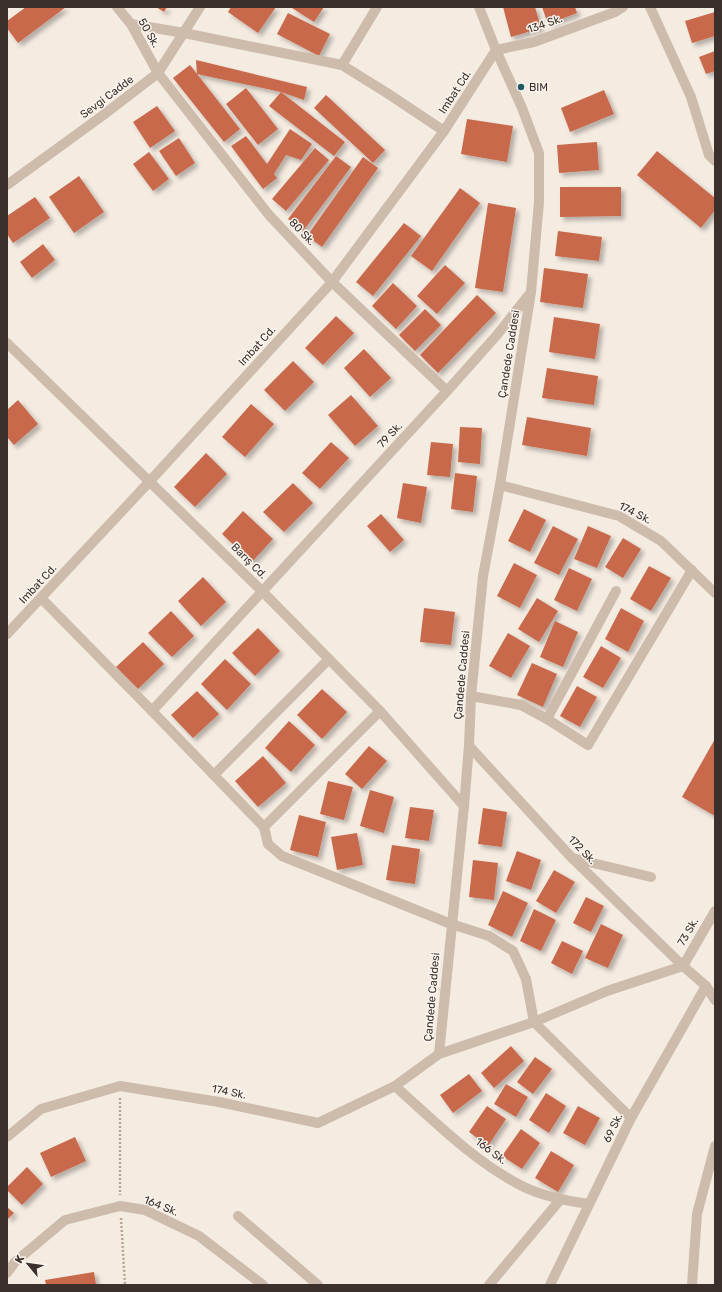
<svg xmlns="http://www.w3.org/2000/svg" width="722" height="1292" viewBox="0 0 722 1292" font-family="Rubik,sans-serif">
	<style>
		.building { fill: #c8694b; filter: url(#shadow) }
		.lines { fill: none; stroke-linecap: round; stroke-linejoin: round }
		.path { stroke: #b9a596; stroke-width: 2.5; stroke-dasharray: 2 2; stroke-linecap: butt }
		.minor { stroke: #cdbbac; stroke-width: 10 }
		.poi-dot { fill: #1f5a5e; stroke: #fbf5ee; stroke-width: 1.5 }
		.labels { text-anchor: middle; dominant-baseline: central; stroke-width: 3; stroke-linejoin: round; paint-order: stroke }
		.street-label { font-size: 11px; fill: #3b302b; stroke: #fbf5ee }
		.poi-label { font-size: 11px; fill: #3b302b; stroke: #fbf5ee; text-anchor: start }
	</style>
	<defs>
		<filter id="shadow"><feDropShadow dx="3.5" dy="3.5" stdDeviation="2" flood-color="#0004"/></filter>
	</defs>
	<rect width="100%" height="100%" fill="#f4ebe1"/>
	<g class="building">
		<path d="M 26,7 L 66,7 L 18,43 L 7,28 L 7,21 Z"/>
		<path d="M 156,7 L 167,7 L 164,12 Z"/>
		<path d="M 231,7 L 276,7 L 258,33 L 228,12 Z"/>
		<path d="M 293,7 L 324,7 L 314,22 L 292,8 Z"/>
		<path d="M 503,7 L 535,7 L 541,28 L 511,37 Z"/>
		<path d="M 542,7 L 575,7 L 577,13 L 548,24 Z"/>
		<path d="M 715,12 L 715,36 L 692,43 L 685,21 Z"/>
		<path d="M 288,13 L 330,34 L 319,56 L 277,34 Z"/>
		<path d="M 715,51 L 715,71 L 706,74 L 699,57 Z"/>
		<path d="M 196,60 L 307,87 L 304,100 L 281,92 L 345,142 L 334,156 L 269,106 L 281,92 L 197,74 Z"/>
		<path d="M 190,65 L 240,129 L 224,142 L 173,78 Z"/>
		<path d="M 246,88 L 278,129 L 258,145 L 226,104 Z"/>
		<path d="M 604,90 L 614,114 L 570,132 L 561,108 Z"/>
		<path d="M 326,95 L 385,150 L 373,163 L 314,108 Z"/>
		<path d="M 157,106 L 175,131 L 150,148 L 133,122 Z"/>
		<path d="M 467,119 L 513,126 L 507,162 L 461,154 Z"/>
		<path d="M 290,129 L 312,144 L 301,160 L 286,155 L 274,174 L 277,178 L 263,189 L 231,146 L 246,136 L 267,164 Z"/>
		<path d="M 179,138 L 195,163 L 176,176 L 159,151 Z"/>
		<path d="M 597,142 L 599,170 L 559,173 L 557,145 Z"/>
		<path d="M 315,148 L 329,160 L 286,211 L 272,199 Z"/>
		<path d="M 657,151 L 715,198 L 715,210 L 701,228 L 637,175 Z"/>
		<path d="M 149,152 L 169,179 L 153,191 L 133,164 Z"/>
		<path d="M 336,156 L 351,167 L 303,231 L 288,219 Z"/>
		<path d="M 363,157 L 378,168 L 322,247 L 307,236 Z"/>
		<path d="M 79,176 L 104,212 L 74,233 L 49,197 Z"/>
		<path d="M 560,187 L 621,187 L 621,216 L 560,217 Z"/>
		<path d="M 460,188 L 480,203 L 432,271 L 411,256 Z"/>
		<path d="M 35,197 L 50,218 L 13,243 L 7,234 L 7,216 Z"/>
		<path d="M 488,203 L 516,208 L 503,292 L 475,288 Z"/>
		<path d="M 404,223 L 421,236 L 373,296 L 356,282 Z"/>
		<path d="M 558,231 L 602,237 L 599,261 L 555,256 Z"/>
		<path d="M 43,244 L 55,260 L 32,278 L 20,262 Z"/>
		<path d="M 445,265 L 465,283 L 437,314 L 417,296 Z"/>
		<path d="M 544,268 L 588,274 L 583,308 L 540,302 Z"/>
		<path d="M 393,283 L 417,306 L 396,329 L 372,306 Z"/>
		<path d="M 477,295 L 496,313 L 438,373 L 420,355 Z"/>
		<path d="M 425,309 L 441,325 L 415,351 L 399,335 Z"/>
		<path d="M 336,316 L 354,333 L 323,365 L 305,348 Z"/>
		<path d="M 554,317 L 600,324 L 595,359 L 549,352 Z"/>
		<path d="M 364,349 L 391,378 L 370,397 L 344,368 Z"/>
		<path d="M 293,361 L 314,382 L 285,411 L 264,390 Z"/>
		<path d="M 547,368 L 598,376 L 594,405 L 542,398 Z"/>
		<path d="M 351,395 L 378,426 L 355,446 L 328,415 Z"/>
		<path d="M 18,400 L 38,424 L 14,445 L 7,437 L 7,410 Z"/>
		<path d="M 251,404 L 274,424 L 245,457 L 222,437 Z"/>
		<path d="M 527,417 L 591,428 L 587,456 L 522,445 Z"/>
		<path d="M 460,427 L 482,428 L 480,464 L 458,462 Z"/>
		<path d="M 331,442 L 349,458 L 320,489 L 302,473 Z"/>
		<path d="M 431,442 L 453,444 L 450,477 L 427,475 Z"/>
		<path d="M 206,453 L 227,474 L 195,507 L 174,487 Z"/>
		<path d="M 455,473 L 477,476 L 473,512 L 451,509 Z"/>
		<path d="M 293,483 L 313,503 L 284,532 L 263,512 Z"/>
		<path d="M 403,483 L 427,487 L 421,523 L 397,518 Z"/>
		<path d="M 524,509 L 546,520 L 530,552 L 508,541 Z"/>
		<path d="M 243,511 L 273,539 L 252,562 L 222,534 Z"/>
		<path d="M 381,514 L 404,540 L 390,552 L 367,526 Z"/>
		<path d="M 553,526 L 578,539 L 559,575 L 534,563 Z"/>
		<path d="M 588,526 L 611,536 L 597,568 L 574,559 Z"/>
		<path d="M 623,538 L 641,549 L 623,578 L 605,567 Z"/>
		<path d="M 514,563 L 537,575 L 520,608 L 497,596 Z"/>
		<path d="M 649,566 L 671,578 L 651,611 L 630,599 Z"/>
		<path d="M 569,568 L 592,579 L 577,611 L 554,600 Z"/>
		<path d="M 203,577 L 226,602 L 201,626 L 178,601 Z"/>
		<path d="M 537,598 L 558,611 L 539,642 L 518,629 Z"/>
		<path d="M 424,608 L 455,612 L 451,645 L 420,642 Z"/>
		<path d="M 621,608 L 644,621 L 628,652 L 605,639 Z"/>
		<path d="M 171,611 L 194,636 L 172,657 L 148,633 Z"/>
		<path d="M 555,621 L 578,632 L 563,667 L 540,657 Z"/>
		<path d="M 258,628 L 280,651 L 255,676 L 232,653 Z"/>
		<path d="M 508,633 L 530,646 L 511,678 L 489,666 Z"/>
		<path d="M 143,642 L 164,664 L 138,689 L 116,667 Z"/>
		<path d="M 601,646 L 621,658 L 603,688 L 583,677 Z"/>
		<path d="M 225,659 L 251,684 L 227,710 L 201,684 Z"/>
		<path d="M 532,663 L 557,674 L 543,707 L 517,695 Z"/>
		<path d="M 577,686 L 597,697 L 580,727 L 560,716 Z"/>
		<path d="M 322,689 L 347,712 L 322,739 L 297,715 Z"/>
		<path d="M 197,691 L 219,714 L 193,738 L 171,715 Z"/>
		<path d="M 289,721 L 315,745 L 291,772 L 265,748 Z"/>
		<path d="M 715,739 L 715,816 L 682,797 Z"/>
		<path d="M 369,746 L 387,761 L 362,789 L 345,774 Z"/>
		<path d="M 263,756 L 286,783 L 258,807 L 235,781 Z"/>
		<path d="M 328,781 L 353,787 L 344,820 L 320,814 Z"/>
		<path d="M 370,790 L 394,797 L 384,833 L 360,826 Z"/>
		<path d="M 410,807 L 434,810 L 429,841 L 405,838 Z"/>
		<path d="M 483,808 L 507,812 L 502,847 L 478,844 Z"/>
		<path d="M 299,815 L 326,822 L 318,857 L 290,850 Z"/>
		<path d="M 357,833 L 363,865 L 337,870 L 331,837 Z"/>
		<path d="M 392,845 L 420,849 L 415,884 L 386,880 Z"/>
		<path d="M 517,851 L 541,860 L 531,890 L 506,881 Z"/>
		<path d="M 473,860 L 498,863 L 494,900 L 469,897 Z"/>
		<path d="M 554,870 L 575,882 L 556,913 L 536,901 Z"/>
		<path d="M 503,891 L 528,903 L 512,937 L 488,925 Z"/>
		<path d="M 586,897 L 604,906 L 591,932 L 573,923 Z"/>
		<path d="M 534,909 L 556,920 L 541,951 L 520,941 Z"/>
		<path d="M 601,924 L 623,935 L 608,968 L 585,958 Z"/>
		<path d="M 562,941 L 583,951 L 572,974 L 551,963 Z"/>
		<path d="M 511,1046 L 524,1061 L 494,1088 L 481,1073 Z"/>
		<path d="M 535,1057 L 552,1069 L 533,1094 L 517,1082 Z"/>
		<path d="M 469,1074 L 482,1091 L 453,1113 L 440,1095 Z"/>
		<path d="M 506,1084 L 528,1097 L 516,1117 L 494,1104 Z"/>
		<path d="M 546,1093 L 566,1106 L 549,1133 L 529,1120 Z"/>
		<path d="M 487,1106 L 506,1119 L 488,1146 L 469,1132 Z"/>
		<path d="M 578,1106 L 600,1118 L 585,1145 L 563,1133 Z"/>
		<path d="M 521,1129 L 540,1143 L 522,1169 L 502,1156 Z"/>
		<path d="M 75,1137 L 86,1161 L 51,1177 L 40,1153 Z"/>
		<path d="M 551,1151 L 574,1165 L 558,1192 L 535,1178 Z"/>
		<path d="M 27,1167 L 43,1184 L 22,1205 L 7,1190 L 7,1187 Z"/>
		<path d="M 7,1207 L 14,1213 L 7,1220 Z"/>
		<path d="M 94,1272 L 96,1285 L 46,1285 L 45,1280 Z"/>
	</g>
	<g class="lines">
		<g class="path">
			<path d="M 120,1098 L 120,1195"/>
			<path d="M 121,1218 L 125,1285"/>
		</g>
		<g class="minor">
			<path d="M 117,7 L 131,24 L 158,73 L 269,215 L 332,282 L 447,391"/>
			<path d="M 650,7 L 691,97 L 709,155 L 715,161"/>
			<path d="M 131,24 L 184,33 L 342,65 L 387,93 L 444,131"/>
			<path d="M 342,65 L 377,7"/>
			<path d="M 7,185 L 102,116 L 158,73 L 200,7"/>
			<path d="M 7,343 L 262,591 L 380,711 L 464,806"/>
			<path d="M 500,485 L 619,516 L 661,541 L 715,593"/>
			<path d="M 41,598 L 152,711 L 264,827 L 268,844 L 282,856 L 451,924 L 489,936 L 513,951 L 526,979 L 534,1022 L 631,1118"/>
			<path d="M 7,634 L 150,481 L 332,282 L 444,131 L 496,50 L 534,42 L 615,12 L 623,7"/>
			<path d="M 471,696 L 521,705 L 547,719 L 588,745 L 692,570"/>
			<path d="M 152,711 L 447,391 L 497,335 L 531,292"/>
			<path d="M 547,719 L 616,591"/>
			<path d="M 469,746 L 572,858 L 683,966 L 706,986 L 715,1000"/>
			<path d="M 214,775 L 329,659"/>
			<path d="M 264,827 L 380,711"/>
			<path d="M 572,858 L 651,877"/>
			<path d="M 683,966 L 715,911"/>
			<path d="M 439,1054 L 464,806 L 469,746 L 471,696 L 483,576 L 500,485 L 531,292 L 539,202 L 539,153 L 522,108 L 496,50 L 479,7"/>
			<path d="M 395,1086 C 435,1122 476,1163 524,1187 C 545,1197 567,1201 589,1204"/>
			<path d="M 7,1137 L 41,1109 L 120,1086 L 219,1102 L 318,1123 L 395,1086 L 439,1054 L 534,1022 L 607,991 L 683,966"/>
			<path d="M 238,1216 L 318,1285"/>
			<path d="M 7,1273 L 15,1262 L 65,1220 L 120,1206 L 145,1210 L 199,1236 L 263,1285"/>
			<path d="M 489,1285 L 560,1200"/>
			<path d="M 550,1285 L 631,1118 L 706,986"/>
			<path d="M 692,1285 L 697,1214 L 715,1146"/>
		</g>
	</g>
	<circle class="poi-dot" cx="521" cy="87" r="4"/>
	<g class="labels">
		<g class="street-label">
			<text transform="translate(545 24) rotate(-19)">134 Sk.</text>
			<text transform="translate(149 33) rotate(60)">50 Sk.</text>
			<text transform="translate(455 92) rotate(-57)">Imbat Cd.</text>
			<text transform="translate(107 97) rotate(-37)">Sevgi Cadde</text>
			<text transform="translate(302 232) rotate(46)">80 Sk.</text>
			<text transform="translate(257 346) rotate(-48)">Imbat Cd.</text>
			<text transform="translate(509 354) rotate(-81)">Çandede Caddesi</text>
			<text transform="translate(390 435) rotate(-47)">79 Sk.</text>
			<text transform="translate(635 513) rotate(27)">174 Sk.</text>
			<text transform="translate(249 561) rotate(45)">Barış Cd.</text>
			<text transform="translate(38 584) rotate(-47)">Imbat Cd.</text>
			<text transform="translate(462 675) rotate(-85)">Çandede Caddesi</text>
			<text transform="translate(582 850) rotate(46)">172 Sk.</text>
			<text transform="translate(688 932) rotate(-60)">73 Sk.</text>
			<text transform="translate(432 997) rotate(-85)">Çandede Caddesi</text>
			<text transform="translate(229 1092) rotate(11)">174 Sk.</text>
			<text transform="translate(613 1128) rotate(-65)">69 Sk.</text>
			<text transform="translate(491 1151) rotate(37)">166 Sk.</text>
			<text transform="translate(161 1206) rotate(22)">164 Sk.</text>
		</g>
		<g class="poi-label">
			<text x="529" y="87">BIM</text>
		</g>
	</g>
	<rect width="722" height="1292" fill="none" stroke="#3b302b" stroke-width="16"/>
	<g transform="translate(28 1264) rotate(299)" stroke="#fbf5ee" stroke-width="3" paint-order="stroke">
	<path d="M0-3L7 15L0 10L-7 15Z" fill="#3b302b"/>
	<text y="-6" font-size="11" font-weight="bold" text-anchor="middle" fill="#3b302b">K</text>
	</g>
</svg>
